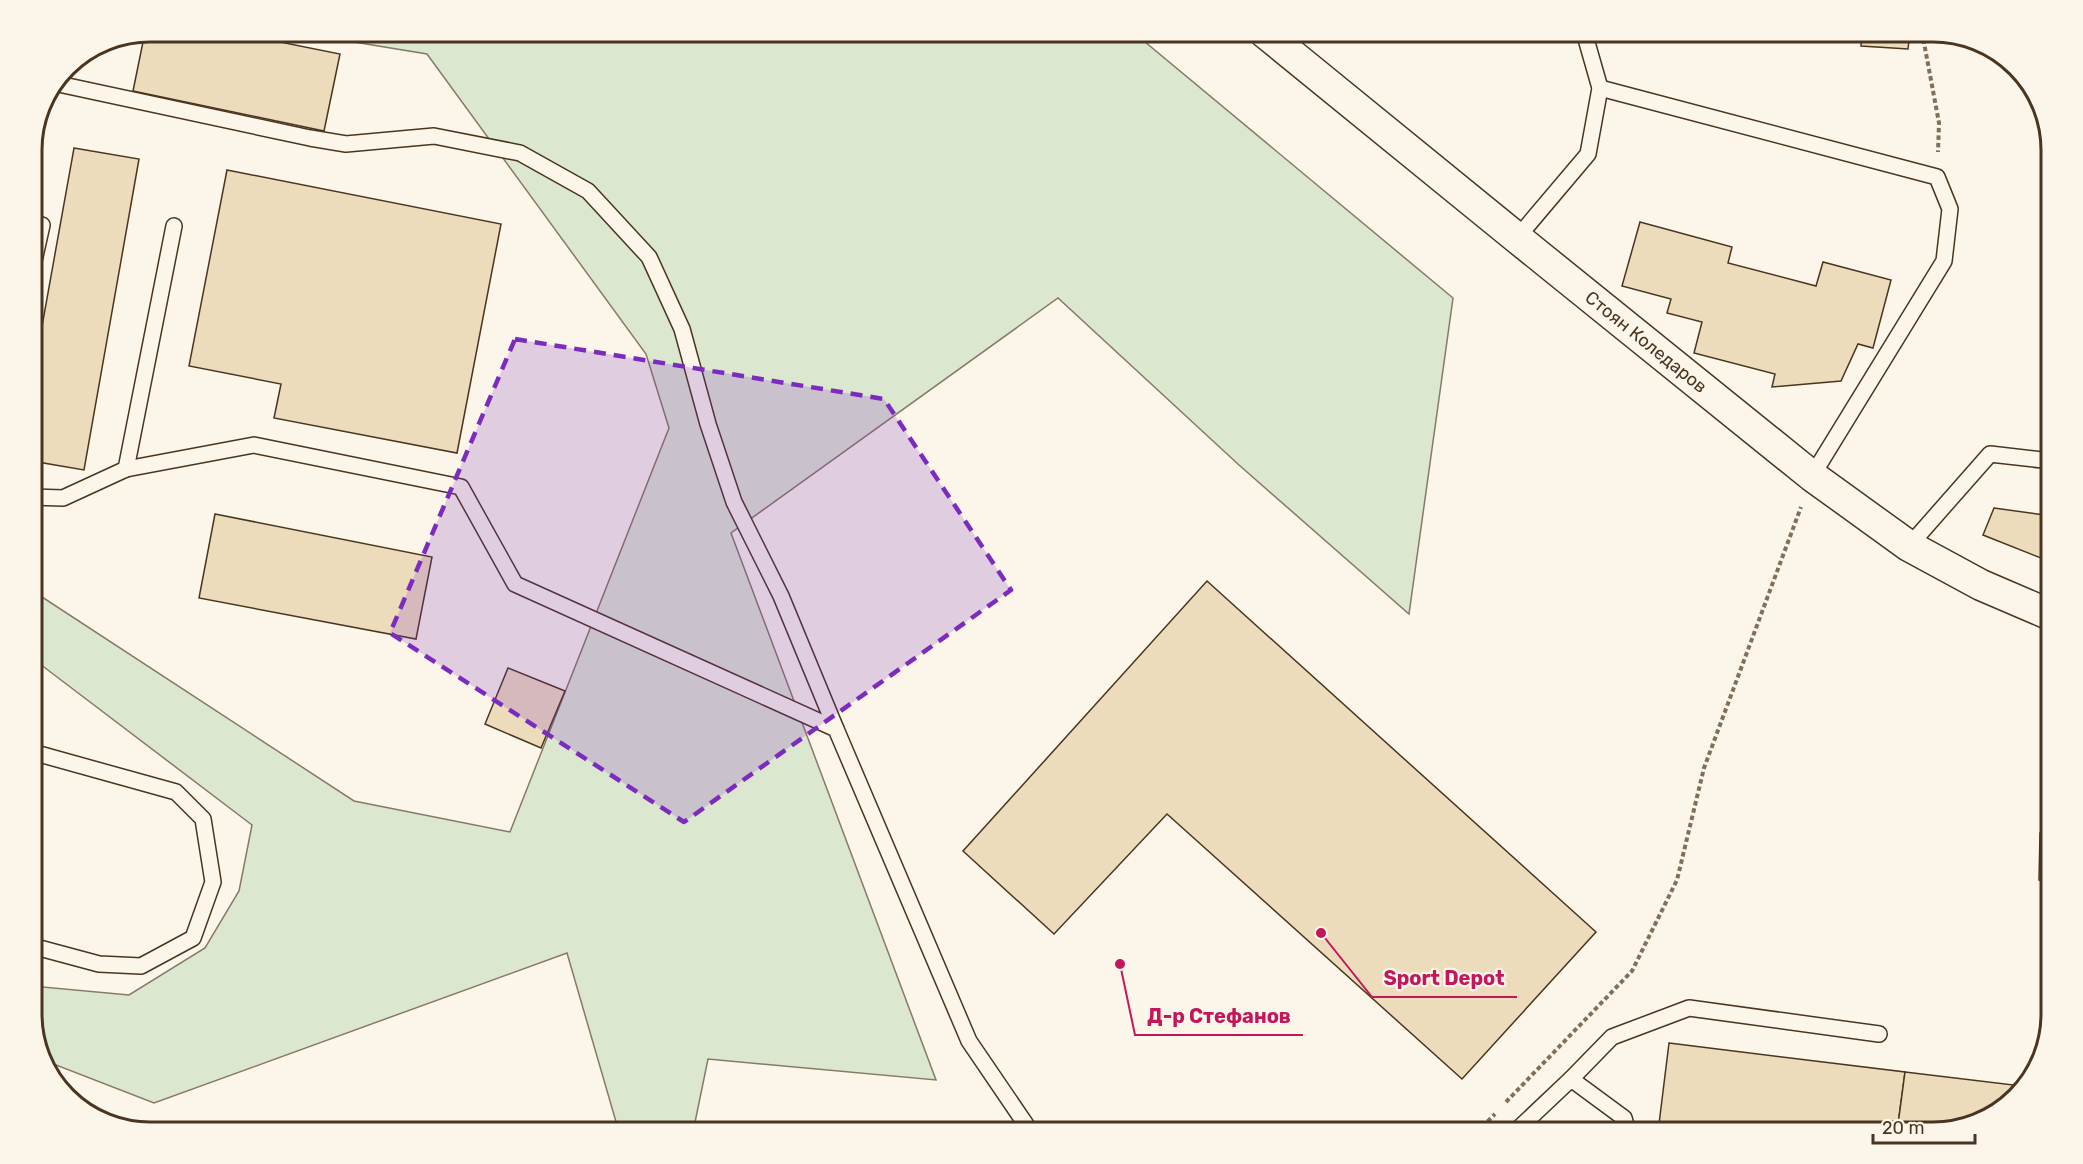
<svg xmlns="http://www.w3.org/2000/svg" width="2083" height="1164" viewBox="0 0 2083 1164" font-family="Rubik,sans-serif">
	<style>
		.green { fill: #dce7d0; stroke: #887966; stroke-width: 1.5 }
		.building { fill: #ecdcbc; stroke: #4a3520; stroke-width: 1.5 }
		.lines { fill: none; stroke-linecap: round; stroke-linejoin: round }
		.service-casing { stroke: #4a3520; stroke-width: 18 }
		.minor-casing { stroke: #4a3520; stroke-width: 33 }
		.path { stroke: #7f6f5c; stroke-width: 4; stroke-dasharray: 4.5 3; stroke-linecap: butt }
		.service { stroke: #fbf6e9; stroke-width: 15 }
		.minor { stroke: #fbf6e9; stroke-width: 30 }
		.marked { fill: #7b2cbf; fill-opacity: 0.2; stroke: #7b2cbf; stroke-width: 4.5; stroke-dasharray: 12 8; stroke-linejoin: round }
		.labels { text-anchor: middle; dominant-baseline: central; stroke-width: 4.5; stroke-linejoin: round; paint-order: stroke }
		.street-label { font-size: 18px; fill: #4a3520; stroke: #fbf6e9 }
		.rim { fill: none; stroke: #4a3520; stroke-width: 3 }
		.leader { fill: none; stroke: #c2185b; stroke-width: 2 }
		.callout-dot { fill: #c2185b; stroke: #fbf6e9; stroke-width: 2 }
		.callout-label { font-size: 20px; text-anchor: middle; font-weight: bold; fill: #c2185b; stroke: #fbf6e9; stroke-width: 4.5; stroke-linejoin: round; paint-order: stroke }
	</style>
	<rect width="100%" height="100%" fill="#fbf6e9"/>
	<path class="green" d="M 293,32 L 1133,32 L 1453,298 L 1409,614 L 1239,465 L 1058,298 L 731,533 L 936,1080 L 708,1059 L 693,1132 L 619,1132 L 567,953 L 154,1103 L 43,1060 L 32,1021 L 32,986 L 129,995 L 205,948 L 239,891 L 252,825 L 32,658 L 32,620 L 39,595 L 354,801 L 510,832 L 669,428 L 646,354 L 427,54 Z"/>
	<g class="building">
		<path d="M 145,32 L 230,32 L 340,54 L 324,131 L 133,91 Z"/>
		<path d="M 1862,32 L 1910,32 L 1908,49 L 1861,46 Z"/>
		<path d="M 74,148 L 139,159 L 84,470 L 32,461 L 32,382 Z"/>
		<path d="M 227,170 L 501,224 L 457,453 L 274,418 L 281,384 L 189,366 Z"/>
		<path d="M 1640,222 L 1732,247 L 1728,263 L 1816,286 L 1823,262 L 1891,280 L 1873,348 L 1858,344 L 1841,381 L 1772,387 L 1775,374 L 1694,353 L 1702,322 L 1667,313 L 1671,299 L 1622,286 Z"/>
		<path d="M 1994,508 L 2051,516 L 2051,562 L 1983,535 Z"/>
		<path d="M 215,514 L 432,557 L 416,639 L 199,598 Z"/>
		<path d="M 1207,581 L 1596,932 L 1462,1079 L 1167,814 L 1054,934 L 963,851 Z"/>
		<path d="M 508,668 L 565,691 L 541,748 L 485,724 Z"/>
		<path d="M 2040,833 L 2051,833 L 2051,881 L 2039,880 Z"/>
		<path d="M 1669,1043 L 1905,1072 L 1897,1132 L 1658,1132 Z"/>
		<path d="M 1905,1072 L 2022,1086 L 1993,1116 L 1933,1132 L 1897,1132 Z"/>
	</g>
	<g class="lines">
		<defs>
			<g id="service">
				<path d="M 54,83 L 310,138 L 346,144 L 434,136 L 520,153 L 588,191 L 649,257 L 682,329 L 708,424 L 734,502 L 781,596 L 836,729"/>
				<path d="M 1600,88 L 1937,177 L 1950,209 L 1944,261 L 1812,476"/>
				<path d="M 32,223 L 42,225 L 32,270"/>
				<path d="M 1517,238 L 1588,154 L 1600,88 L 1584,32"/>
				<path d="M 126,469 L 174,226"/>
				<path d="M 32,497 L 63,498 L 126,469 L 254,445 L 461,487 L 515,584 L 836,729 L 969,1041 L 1031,1132"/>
				<path d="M 1909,546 L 1990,454 L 2051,461"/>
				<path d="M 32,752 L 176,792 L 203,819 L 213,882 L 193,938 L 141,966 L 99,964 L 32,946"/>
				<path d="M 1571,1079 L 1612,1037 L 1689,1008 L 1879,1034"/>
				<path d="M 1515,1132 L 1571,1079 L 1624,1118 L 1628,1132"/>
			</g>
			<path id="minor" d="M 1264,32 L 1517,238 L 1812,476 L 1909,546 L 1981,585 L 2051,615"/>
		</defs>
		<use href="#service" class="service-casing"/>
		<use href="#minor" class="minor-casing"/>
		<g class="path">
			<path d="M 1922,32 L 1939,123 L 1938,152"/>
			<path d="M 1506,1102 L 1632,971 L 1677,880 L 1704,768 L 1801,507"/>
			<path d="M 1477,1132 L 1495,1114"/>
		</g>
		<use href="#service" class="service"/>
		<use href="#minor" class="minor"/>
	</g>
	<path class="marked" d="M 515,339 L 884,399 L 1011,590 L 684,822 L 390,633 Z"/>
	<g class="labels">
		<g class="street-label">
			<text transform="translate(1646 342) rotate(39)">Стоян Коледаров</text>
		</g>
	</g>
	<path d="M0 0H2083V1164H0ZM150 42H1933A108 108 0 0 1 2041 150V1014A108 108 0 0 1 1933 1122H150A108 108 0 0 1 42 1014V150A108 108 0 0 1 150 42Z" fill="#fbf6e9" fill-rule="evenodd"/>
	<path class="rim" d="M150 42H1933A108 108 0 0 1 2041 150V1014A108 108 0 0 1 1933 1122H150A108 108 0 0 1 42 1014V150A108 108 0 0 1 150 42Z"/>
	<path class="leader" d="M1321 933L1372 997H1517M1120 964L1135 1035H1303"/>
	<g class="callout-dot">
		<circle cx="1321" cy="933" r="6"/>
		<circle cx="1120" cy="964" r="6"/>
	</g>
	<g class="callout-label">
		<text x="1444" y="985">Sport Depot</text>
		<text x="1219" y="1023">Д-р Стефанов</text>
	</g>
	<path d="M1873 1134v9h102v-9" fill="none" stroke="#4a3520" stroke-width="3"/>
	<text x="1882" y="1134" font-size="18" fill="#4a3520" stroke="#fbf6e9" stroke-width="4.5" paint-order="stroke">20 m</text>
</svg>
